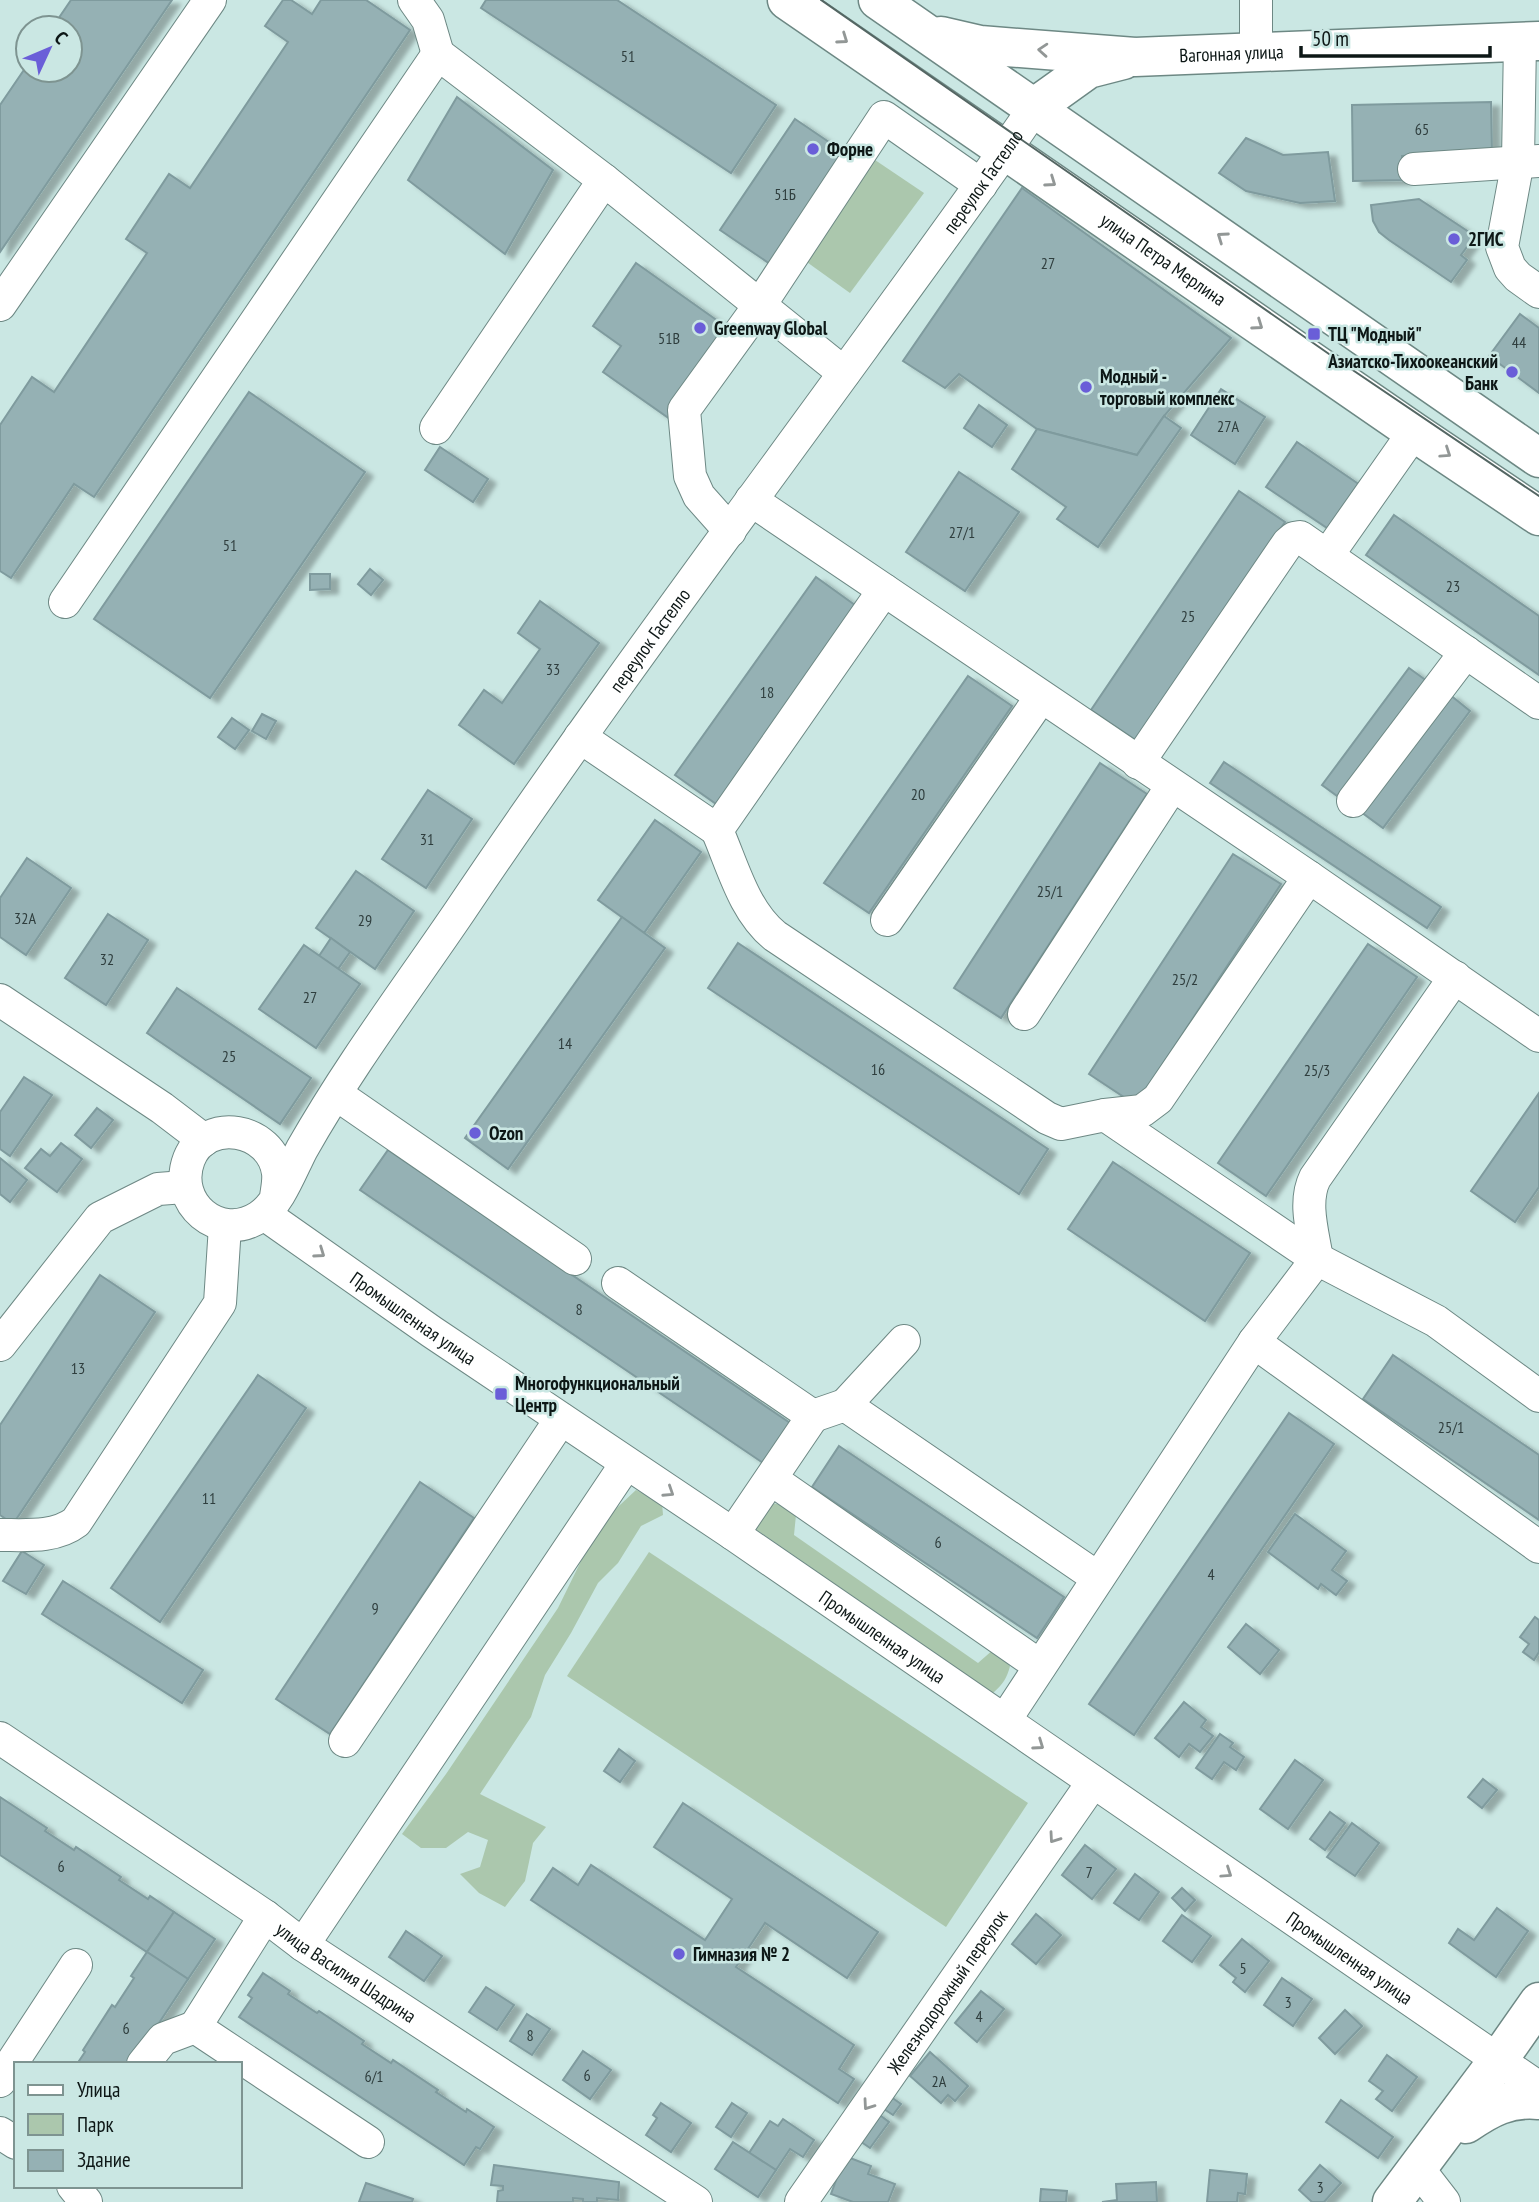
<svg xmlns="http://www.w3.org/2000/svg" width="1539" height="2202" viewBox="0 0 1539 2202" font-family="'PT Sans Narrow',sans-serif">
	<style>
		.green { fill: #abc7ad }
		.building { fill: #95b1b4; stroke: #7f9b9e; stroke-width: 2; filter: url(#shadow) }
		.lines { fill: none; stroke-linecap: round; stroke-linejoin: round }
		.minor-casing { stroke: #6d8884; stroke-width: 34 }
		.major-casing { stroke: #6d8884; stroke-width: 41 }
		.minor { stroke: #fff; stroke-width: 32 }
		.major { stroke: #fff; stroke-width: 38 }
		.tram { stroke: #546663; stroke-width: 2 }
		.oneway { stroke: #929796 }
		.poi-dot { fill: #6a5ed8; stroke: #cae7e3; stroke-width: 2.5 }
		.labels { text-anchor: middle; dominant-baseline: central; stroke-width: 5; stroke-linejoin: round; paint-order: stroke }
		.number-label { font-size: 16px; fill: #2f3e3e }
		.street-label { font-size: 19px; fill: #0d1716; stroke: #cae7e3 }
		.poi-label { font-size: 19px; font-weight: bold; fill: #0d1716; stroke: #cae7e3; text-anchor: start }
	</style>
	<defs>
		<filter id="shadow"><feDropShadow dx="8" dy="4.5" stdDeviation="2" flood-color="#0004"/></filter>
	</defs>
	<rect width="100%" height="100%" fill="#cae7e3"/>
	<g class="green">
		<path d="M 875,160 L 924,193 L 850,293 L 804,260 Z"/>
		<path d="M 636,1490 L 662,1503 L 663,1515 L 641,1526 L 618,1563 L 598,1583 L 571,1633 L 545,1675 L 531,1717 L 480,1794 L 546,1827 L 533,1843 L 525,1881 L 505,1907 L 479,1893 L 460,1874 L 480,1867 L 488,1840 L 468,1832 L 446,1848 L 421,1848 L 402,1834 L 446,1774 L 558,1608 L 581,1561 L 606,1518 Z"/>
		<path d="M 772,1503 L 787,1506 L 796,1515 L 794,1535 L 978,1663 L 994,1649 L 1010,1666 C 1007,1678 1003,1684 993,1693 L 754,1528 Z"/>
		<path d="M 649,1552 L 1028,1803 L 946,1927 L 567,1676 Z"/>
	</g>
	<g class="building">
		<path d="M 71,0 L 172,0 L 0,252 L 0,105 L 28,64 L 28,70 L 70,70 L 70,28 L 52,28 Z"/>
		<path d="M 283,0 L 291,0 L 312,14 L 321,0 L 366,0 L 410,30 L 94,497 L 74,484 L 11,578 L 0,571 L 0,425 L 32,377 L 54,392 L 147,253 L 126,239 L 169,174 L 190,188 L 288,42 L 265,26 Z"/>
		<path d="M 486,0 L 617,0 L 776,105 L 731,173 L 481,8 Z"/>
		<path d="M 457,97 L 553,170 L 505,254 L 408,180 Z"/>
		<path d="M 1491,102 L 1492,153 L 1402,156 L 1403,180 L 1353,181 L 1352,105 Z"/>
		<path d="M 795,119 L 851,157 L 776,268 L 720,230 Z"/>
		<path d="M 1246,138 L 1283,155 L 1328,152 L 1335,201 L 1300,203 L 1246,191 L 1219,173 Z"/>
		<path d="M 1022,188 L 1231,338 L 1164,416 L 1137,455 L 1037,429 L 959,374 L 945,388 L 903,361 Z"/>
		<path d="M 1419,199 L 1475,236 L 1461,255 L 1467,260 L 1451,282 L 1389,240 L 1379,232 L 1373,221 L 1371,205 Z"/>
		<path d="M 636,263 L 732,331 L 670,419 L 603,372 L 621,346 L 593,326 Z"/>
		<path d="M 1520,314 L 1539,328 L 1539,393 L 1489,356 Z"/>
		<path d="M 1221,389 L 1265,417 L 1235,464 L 1191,435 Z"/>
		<path d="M 249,392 L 365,472 L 210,698 L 94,619 Z"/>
		<path d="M 979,405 L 1007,425 L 992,447 L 964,428 Z"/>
		<path d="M 1164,416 L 1181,428 L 1098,547 L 1057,519 L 1066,507 L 1012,469 L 1037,429 L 1137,455 Z"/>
		<path d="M 1297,442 L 1360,485 L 1330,530 L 1266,487 Z"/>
		<path d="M 440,447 L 488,479 L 473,502 L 425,470 Z"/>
		<path d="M 959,472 L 1019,512 L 965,591 L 906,552 Z"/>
		<path d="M 1239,491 L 1285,522 L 1137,741 L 1091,710 Z"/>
		<path d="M 1394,515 L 1539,616 L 1539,675 L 1366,555 Z"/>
		<path d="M 370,569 L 383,580 L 371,595 L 358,584 Z"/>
		<path d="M 310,574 L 330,574 L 330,589 L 310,590 Z"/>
		<path d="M 816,577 L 859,608 L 719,806 L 675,775 Z"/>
		<path d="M 540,601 L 599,643 L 514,764 L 459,725 L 484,690 L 502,703 L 540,649 L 518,633 Z"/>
		<path d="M 1409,668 L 1431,684 L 1344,801 L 1322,785 Z"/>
		<path d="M 968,676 L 1012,706 L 869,913 L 824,883 Z"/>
		<path d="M 1449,694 L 1470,711 L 1383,828 L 1361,812 Z"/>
		<path d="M 262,714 L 276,721 L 266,739 L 252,731 Z"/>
		<path d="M 232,718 L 249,730 L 235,749 L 218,737 Z"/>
		<path d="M 1224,762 L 1441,907 L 1427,928 L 1210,783 Z"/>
		<path d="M 1100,763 L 1147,794 L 1001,1018 L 954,988 Z"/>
		<path d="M 428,790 L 472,819 L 426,888 L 382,859 Z"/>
		<path d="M 655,820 L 701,852 L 644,933 L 598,900 Z"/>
		<path d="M 1233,854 L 1281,884 L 1136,1105 L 1089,1074 Z"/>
		<path d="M 27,858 L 71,888 L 26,955 L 0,937 L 0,898 Z"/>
		<path d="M 356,871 L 414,911 L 375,969 L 316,928 Z"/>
		<path d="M 108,914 L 148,940 L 106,1005 L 65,978 Z"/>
		<path d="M 622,917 L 665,948 L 508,1169 L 465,1138 Z"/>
		<path d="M 331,938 L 350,952 L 338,969 L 319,956 Z"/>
		<path d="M 738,943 L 1048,1149 L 1019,1194 L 708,988 Z"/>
		<path d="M 1368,944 L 1417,977 L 1266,1196 L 1218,1163 Z"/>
		<path d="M 304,945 L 360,984 L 316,1048 L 259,1009 Z"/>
		<path d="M 177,988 L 311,1078 L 280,1124 L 147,1033 Z"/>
		<path d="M 24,1077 L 52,1095 L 10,1156 L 0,1149 L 0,1112 Z"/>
		<path d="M 1539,1093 L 1539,1187 L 1515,1222 L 1471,1191 Z"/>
		<path d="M 97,1108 L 113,1120 L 91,1148 L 75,1135 Z"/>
		<path d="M 61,1143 L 82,1159 L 57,1192 L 25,1168 L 41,1149 L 50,1156 Z"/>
		<path d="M 388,1150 L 796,1427 L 769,1467 L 360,1190 Z"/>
		<path d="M 0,1158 L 27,1180 L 10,1202 L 0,1194 Z"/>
		<path d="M 1113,1162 L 1250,1253 L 1205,1321 L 1068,1229 Z"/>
		<path d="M 100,1275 L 155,1312 L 13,1524 L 0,1515 L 0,1425 Z"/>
		<path d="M 1393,1355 L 1539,1455 L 1539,1520 L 1363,1399 Z"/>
		<path d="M 258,1375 L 306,1408 L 160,1622 L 111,1588 Z"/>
		<path d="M 1289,1413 L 1334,1444 L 1134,1735 L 1089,1704 Z"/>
		<path d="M 839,1446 L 1064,1597 L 1037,1638 L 812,1487 Z"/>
		<path d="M 420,1482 L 474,1518 L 330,1734 L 276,1699 Z"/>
		<path d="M 1295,1514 L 1346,1551 L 1332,1570 L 1347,1581 L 1336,1595 L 1321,1584 L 1318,1589 L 1268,1552 Z"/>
		<path d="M 22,1551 L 44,1565 L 26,1594 L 3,1581 Z"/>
		<path d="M 63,1581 L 203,1670 L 182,1703 L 42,1614 Z"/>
		<path d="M 1535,1617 L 1539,1620 L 1539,1652 L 1534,1660 L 1523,1652 L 1529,1644 L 1520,1637 Z"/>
		<path d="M 1246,1624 L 1279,1650 L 1260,1674 L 1228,1647 Z"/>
		<path d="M 1184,1702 L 1206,1720 L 1201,1727 L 1213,1736 L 1200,1752 L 1189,1744 L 1179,1757 L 1155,1738 Z"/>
		<path d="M 1220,1734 L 1233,1743 L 1230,1747 L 1244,1757 L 1236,1770 L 1224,1762 L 1212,1779 L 1196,1768 Z"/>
		<path d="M 619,1749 L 635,1761 L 620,1782 L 604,1771 Z"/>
		<path d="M 1295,1760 L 1323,1780 L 1288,1829 L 1260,1809 Z"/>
		<path d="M 1483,1779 L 1497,1790 L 1482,1808 L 1468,1797 Z"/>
		<path d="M 0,1797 L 47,1828 L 45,1831 L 74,1850 L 76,1847 L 121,1877 L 119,1880 L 148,1899 L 150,1896 L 174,1912 L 147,1952 L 0,1855 Z"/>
		<path d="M 683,1803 L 878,1932 L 847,1978 L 765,1923 L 736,1967 L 854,2045 L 839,2069 L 854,2079 L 838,2103 L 531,1900 L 553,1868 L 578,1885 L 591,1865 L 705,1940 L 732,1899 L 654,1847 Z"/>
		<path d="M 1330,1812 L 1345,1823 L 1325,1850 L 1310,1839 Z"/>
		<path d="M 1352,1823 L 1379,1843 L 1355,1876 L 1327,1857 Z"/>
		<path d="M 1085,1845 L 1116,1869 L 1092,1899 L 1062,1875 Z"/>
		<path d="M 1135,1874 L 1159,1892 L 1139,1920 L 1114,1903 Z"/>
		<path d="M 1182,1888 L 1195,1900 L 1185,1911 L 1172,1898 Z"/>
		<path d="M 1497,1908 L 1528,1931 L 1496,1977 L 1449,1943 L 1458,1929 L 1474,1940 Z"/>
		<path d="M 174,1912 L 215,1939 L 188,1979 L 147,1952 Z"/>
		<path d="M 1036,1914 L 1061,1935 L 1036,1964 L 1012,1944 Z"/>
		<path d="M 1182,1915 L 1211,1936 L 1192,1962 L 1163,1941 Z"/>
		<path d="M 406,1931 L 442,1956 L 424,1981 L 389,1957 Z"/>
		<path d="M 1242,1939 L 1269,1961 L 1245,1992 L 1233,1982 L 1236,1978 L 1220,1965 Z"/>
		<path d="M 147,1952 L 188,1979 L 132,2064 L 77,2064 L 85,2052 L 83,2050 L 112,2005 L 115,2007 L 134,1978 L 131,1976 Z"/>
		<path d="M 263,1973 L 290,1991 L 288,1994 L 317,2013 L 319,2011 L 364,2041 L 362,2044 L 391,2063 L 393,2060 L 438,2090 L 436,2092 L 466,2112 L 467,2109 L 494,2127 L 480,2149 L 476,2147 L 464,2165 L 239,2017 L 252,1998 L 248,1995 Z"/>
		<path d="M 1282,1978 L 1312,1999 L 1293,2026 L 1264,2005 Z"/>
		<path d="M 486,1987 L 514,2005 L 497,2030 L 469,2012 Z"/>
		<path d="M 981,1991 L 1004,2009 L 977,2042 L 955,2023 Z"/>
		<path d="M 1345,2010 L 1362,2026 L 1335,2054 L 1319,2038 Z"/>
		<path d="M 527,2014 L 550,2029 L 532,2055 L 510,2041 Z"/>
		<path d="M 583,2051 L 611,2070 L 590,2099 L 563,2080 Z"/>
		<path d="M 930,2052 L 968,2086 L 955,2101 L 948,2095 L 941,2103 L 910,2076 Z"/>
		<path d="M 1387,2055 L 1417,2077 L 1392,2111 L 1376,2099 L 1383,2091 L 1369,2081 Z"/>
		<path d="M 884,2092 L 901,2104 L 893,2115 L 875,2103 Z"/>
		<path d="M 1341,2100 L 1393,2137 L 1378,2158 L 1326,2122 Z"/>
		<path d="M 661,2103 L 691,2123 L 671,2152 L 646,2135 L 657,2118 L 653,2115 Z"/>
		<path d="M 732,2103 L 747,2113 L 731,2137 L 716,2127 Z"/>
		<path d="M 873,2110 L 889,2122 L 870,2148 L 854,2137 Z"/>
		<path d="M 783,2119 L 814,2140 L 803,2157 L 790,2149 L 776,2170 L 749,2153 L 770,2121 L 778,2126 Z"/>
		<path d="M 733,2142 L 776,2170 L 758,2197 L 715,2169 Z"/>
		<path d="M 845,2156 L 871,2166 L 868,2174 L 895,2184 L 888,2202 L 853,2202 L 831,2194 Z"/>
		<path d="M 494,2165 L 619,2182 L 618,2200 L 597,2198 L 597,2202 L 583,2202 L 583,2199 L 573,2198 L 573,2202 L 497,2202 L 498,2191 L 503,2190 L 503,2186 L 491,2185 Z"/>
		<path d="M 1320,2165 L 1341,2183 L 1324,2202 L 1312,2202 L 1299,2190 Z"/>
		<path d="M 1210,2170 L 1247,2174 L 1245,2194 L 1238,2193 L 1237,2202 L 1207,2202 Z"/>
		<path d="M 1156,2182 L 1157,2202 L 1102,2202 L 1117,2200 L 1116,2184 Z"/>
		<path d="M 366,2183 L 413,2199 L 412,2202 L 359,2202 Z"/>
		<path d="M 1041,2189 L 1067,2191 L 1066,2202 L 1040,2202 Z"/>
	</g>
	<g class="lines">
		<defs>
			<g id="minor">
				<path d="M 414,0 L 428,20 L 438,54"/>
				<path d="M 1256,0 L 1256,52"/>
				<path d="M 1520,41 L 1518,161 L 1502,247 L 1510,268 L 1518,277 L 1539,292"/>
				<path d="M 1414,169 L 1539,161"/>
				<path d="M 0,305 L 210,0"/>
				<path d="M 436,428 L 604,180 L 844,373"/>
				<path d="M 751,500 L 1309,877 L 1539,1036"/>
				<path d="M 730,531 L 699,496 L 690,476 L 684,410 L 760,305 L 884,117 L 981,185"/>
				<path d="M 1327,556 L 1414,432"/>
				<path d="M 884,590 L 717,830 C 733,867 744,911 775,936 L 1047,1118 L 1061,1124 L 1105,1115 L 1317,1259 L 1436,1321 L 1539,1396"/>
				<path d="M 65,602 L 438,54 L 604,180"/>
				<path d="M 580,737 L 717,830"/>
				<path d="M 1138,763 L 1288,543 L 1294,538 L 1300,537 L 1539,703"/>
				<path d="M 1353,801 L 1466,652"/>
				<path d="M 887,920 L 1041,697"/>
				<path d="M 0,1000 L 162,1108 L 204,1140"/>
				<path d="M 1024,1014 L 1172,786"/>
				<path d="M 336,1094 L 575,1259"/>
				<path d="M 1105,1115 L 1142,1111 L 1158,1099 L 1309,877"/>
				<path id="s1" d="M 276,1197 C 277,1189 279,1181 278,1173 C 272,1128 206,1116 189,1159 C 172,1203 219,1243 259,1217 C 279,1204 291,1170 302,1149 C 349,1066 407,989 460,911 C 589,719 728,533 864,346 C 921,267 980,188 1035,107"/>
				<path id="s2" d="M 264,1214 L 432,1332 L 733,1534 L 1539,2088"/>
				<path d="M 618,1283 L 813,1416 L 733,1534"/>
				<path d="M 1254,1342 L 1539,1547"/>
				<path d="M 0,1345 L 100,1218 L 158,1189 L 184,1187"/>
				<path d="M 845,1405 L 904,1341"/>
				<path d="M 813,1416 L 845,1405 L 1098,1578"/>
				<path d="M 771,1479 L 1040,1666"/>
				<path d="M 0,1535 C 26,1535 55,1538 76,1522 L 220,1303 L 225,1226"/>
				<path d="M 1005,1720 L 1254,1342 L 1317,1259 C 1313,1233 1303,1202 1315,1178 L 1455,977"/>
				<path id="s3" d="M 0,1738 L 265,1916 L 303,1945 L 696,2202"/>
				<path d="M 345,1741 L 561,1419"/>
				<path d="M 265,1916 L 195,2027 L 368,2142"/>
				<path d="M 303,1945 L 626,1464"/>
				<path d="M 143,2064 L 163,2039 L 195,2027"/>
				<path d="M 0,2081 L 76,1965"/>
				<path d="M 0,2133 L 16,2143"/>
				<path d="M 1427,2180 L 1444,2202"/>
				<path d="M 73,2186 L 86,2202"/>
				<path id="s4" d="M 801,2202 L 1093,1782"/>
			</g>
			<g id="major">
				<path id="s5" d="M 787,0 L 1414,432 L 1539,516"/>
				<path d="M 878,0 L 1539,458"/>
				<path id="s6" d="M 941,36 L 980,45 L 1135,57 L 1539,41"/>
				<path d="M 1035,107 L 1088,69 L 1123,60"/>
				<path d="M 1466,2124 C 1489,2108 1509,2097 1539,2100"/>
				<path d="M 1392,2202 L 1499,2059 L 1539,2002"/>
			</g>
		</defs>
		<use href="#minor" class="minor-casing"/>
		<use href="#major" class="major-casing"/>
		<use href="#minor" class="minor"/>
		<use href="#major" class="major"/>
		<path class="tram" d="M 821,0 L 1329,354 L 1539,496"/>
	</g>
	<defs><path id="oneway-chevron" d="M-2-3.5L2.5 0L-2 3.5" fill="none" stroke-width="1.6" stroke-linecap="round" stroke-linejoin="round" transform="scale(1.75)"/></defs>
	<g class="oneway">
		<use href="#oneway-chevron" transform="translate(843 39) rotate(35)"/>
		<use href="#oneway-chevron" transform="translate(1043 50) rotate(-176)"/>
		<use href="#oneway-chevron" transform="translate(1051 182) rotate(35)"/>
		<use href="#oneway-chevron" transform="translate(1222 237) rotate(-145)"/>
		<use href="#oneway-chevron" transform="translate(1258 325) rotate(35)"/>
		<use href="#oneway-chevron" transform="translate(1446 453) rotate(34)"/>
		<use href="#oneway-chevron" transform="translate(320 1253) rotate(35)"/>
		<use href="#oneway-chevron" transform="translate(669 1492) rotate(33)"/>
		<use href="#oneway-chevron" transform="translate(1039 1745) rotate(35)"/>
		<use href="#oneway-chevron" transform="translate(1054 1838) rotate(125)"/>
		<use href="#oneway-chevron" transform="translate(1227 1873) rotate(34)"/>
		<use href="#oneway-chevron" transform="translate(868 2105) rotate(125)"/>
	</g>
	<g class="poi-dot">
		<circle cx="813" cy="149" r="7"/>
		<circle cx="1454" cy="239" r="7"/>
		<circle cx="700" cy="328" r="7"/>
		<rect x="1307" y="327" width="14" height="14" rx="3.5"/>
		<circle cx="1512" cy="372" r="7"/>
		<circle cx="1086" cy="387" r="7"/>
		<circle cx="475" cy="1133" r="7"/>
		<rect x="494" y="1387" width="14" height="14" rx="3.5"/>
		<circle cx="679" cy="1954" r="7"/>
	</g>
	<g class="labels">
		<g class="number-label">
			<text x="628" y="56">51</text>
			<text x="1422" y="129">65</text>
			<text x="785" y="194">51Б</text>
			<text x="1048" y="263">27</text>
			<text x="669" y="338">51В</text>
			<text x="1519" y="342">44</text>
			<text x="1228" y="426">27А</text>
			<text x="962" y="532">27/1</text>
			<text x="230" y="545">51</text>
			<text x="1453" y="586">23</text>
			<text x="1188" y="616">25</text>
			<text x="553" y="669">33</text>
			<text x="767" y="692">18</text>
			<text x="918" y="794">20</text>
			<text x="427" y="839">31</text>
			<text x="1050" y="891">25/1</text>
			<text x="25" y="918">32А</text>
			<text x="365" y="920">29</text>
			<text x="107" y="959">32</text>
			<text x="1185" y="979">25/2</text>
			<text x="310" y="997">27</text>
			<text x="565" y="1043">14</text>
			<text x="229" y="1056">25</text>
			<text x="878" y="1069">16</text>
			<text x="1317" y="1070">25/3</text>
			<text x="579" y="1309">8</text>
			<text x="78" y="1368">13</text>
			<text x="1451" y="1427">25/1</text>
			<text x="209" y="1498">11</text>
			<text x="938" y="1542">6</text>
			<text x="1211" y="1574">4</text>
			<text x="375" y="1608">9</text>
			<text x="61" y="1866">6</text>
			<text x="1089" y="1872">7</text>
			<text x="1243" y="1968">5</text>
			<text x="1288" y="2002">3</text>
			<text x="979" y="2016">4</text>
			<text x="126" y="2028">6</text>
			<text x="530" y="2035">8</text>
			<text x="587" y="2075">6</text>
			<text x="374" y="2076">6/1</text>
			<text x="939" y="2081">2А</text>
			<text x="1320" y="2187">3</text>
		</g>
		<g class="street-label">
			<text stroke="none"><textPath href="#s6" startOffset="292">Вагонная улица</textPath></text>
			<text stroke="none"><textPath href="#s1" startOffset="1531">переулок Гастелло</textPath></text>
			<text stroke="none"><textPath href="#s5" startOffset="457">улица Петра Мерлина</textPath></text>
			<text stroke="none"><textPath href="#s1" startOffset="964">переулок Гастелло</textPath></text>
			<text stroke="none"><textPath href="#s2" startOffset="182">Промышленная улица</textPath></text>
			<text stroke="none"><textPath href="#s2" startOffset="749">Промышленная улица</textPath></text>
			<text stroke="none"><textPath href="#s2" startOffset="1316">Промышленная улица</textPath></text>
			<text stroke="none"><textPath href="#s3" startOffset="418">улица Василия Шадрина</textPath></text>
			<text stroke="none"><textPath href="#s4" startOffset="256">Железнодорожный переулок</textPath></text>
		</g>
		<g class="poi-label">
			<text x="827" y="149">Форне</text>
			<text x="1468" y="239">2ГИС</text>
			<text x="714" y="328">Greenway Global</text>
			<text x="1328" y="334">ТЦ "Модный"</text>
			<text x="1498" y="361" text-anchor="end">Азиатско-Тихоокеанский<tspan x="1498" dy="22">Банк</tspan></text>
			<text x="1100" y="376">Модный -<tspan x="1100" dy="22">торговый комплекс</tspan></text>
			<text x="489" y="1133">Ozon</text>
			<text x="515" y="1383">Многофункциональный<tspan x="515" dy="22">Центр</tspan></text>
			<text x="693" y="1954">Гимназия № 2</text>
		</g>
	</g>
	<rect x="14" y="2062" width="228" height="126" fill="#cae7e3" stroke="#7e9491" stroke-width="2"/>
	<rect x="28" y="2085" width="35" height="10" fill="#ffffff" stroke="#7e9491" stroke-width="2"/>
	<text x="77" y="2097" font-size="21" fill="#0d1716">Улица</text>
	<rect x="28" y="2114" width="35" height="21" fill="#abc7ad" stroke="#7e9491" stroke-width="2"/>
	<text x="77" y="2132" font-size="21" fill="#0d1716">Парк</text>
	<rect x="28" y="2150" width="35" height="21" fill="#95b1b4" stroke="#7e9491" stroke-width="2"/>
	<text x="77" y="2167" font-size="21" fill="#0d1716">Здание</text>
	<g transform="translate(49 49) rotate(46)"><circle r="33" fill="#cae7e3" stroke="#7e9491" stroke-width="2"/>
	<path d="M0-5L12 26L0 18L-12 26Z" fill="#6a5ed8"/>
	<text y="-10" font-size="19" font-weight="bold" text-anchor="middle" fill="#0d1716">С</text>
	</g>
	<path d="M1301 46v10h189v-10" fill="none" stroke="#0d1716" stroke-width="3.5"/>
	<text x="1312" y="46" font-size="21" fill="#0d1716" stroke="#cae7e3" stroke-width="5" paint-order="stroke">50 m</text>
</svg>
